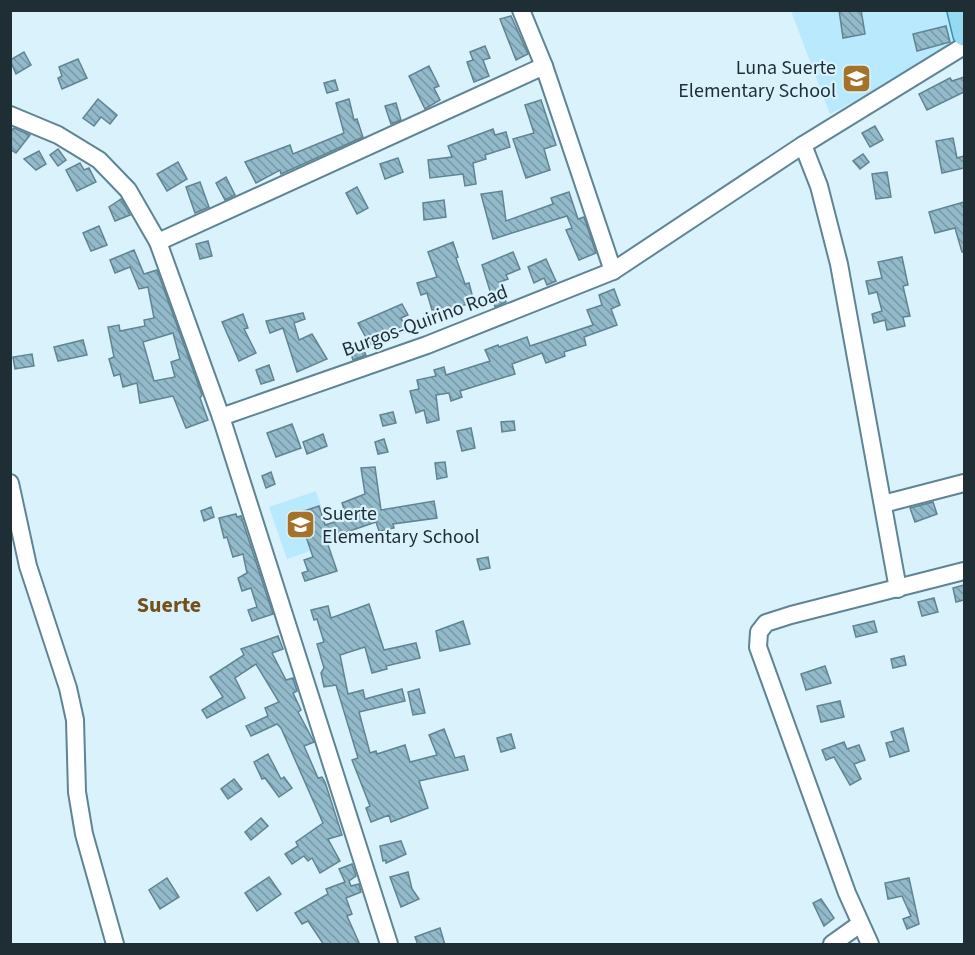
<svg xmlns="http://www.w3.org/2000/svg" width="975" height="955" viewBox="0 0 975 955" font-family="'Source Sans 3',sans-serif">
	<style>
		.built { fill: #b8e9fd }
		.building { fill: url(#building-back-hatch); stroke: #5f8492; stroke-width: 1.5; fill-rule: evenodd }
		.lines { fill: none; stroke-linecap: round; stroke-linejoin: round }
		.minor-casing { stroke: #5f8493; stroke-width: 20 }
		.major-casing { stroke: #3e8eaa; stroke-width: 24 }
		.minor { stroke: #fff; stroke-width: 16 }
		.major { stroke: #95daf2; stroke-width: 21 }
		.labels { text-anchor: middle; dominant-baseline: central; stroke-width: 4.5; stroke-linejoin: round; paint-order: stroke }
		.poi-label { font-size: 20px; fill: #1e2e34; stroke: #daf2fc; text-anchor: end }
		.street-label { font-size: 20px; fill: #1e2e34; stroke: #daf2fc }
		.quarter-label { font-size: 22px; font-weight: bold; fill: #73501e; stroke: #daf2fc }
	</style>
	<defs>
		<pattern id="building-back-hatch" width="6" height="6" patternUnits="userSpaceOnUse" patternTransform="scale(1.5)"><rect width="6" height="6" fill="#93baca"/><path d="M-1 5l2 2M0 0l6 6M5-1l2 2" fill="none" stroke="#7798a5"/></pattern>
	</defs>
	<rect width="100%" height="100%" fill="#daf2fc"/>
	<g class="built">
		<path d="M 791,11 L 953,11 L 963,45 L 830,114 Z"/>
		<path d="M 316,491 L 333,543 L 287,559 L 269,507 Z"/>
	</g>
	<g class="building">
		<path d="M 839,10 L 861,10 L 865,34 L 843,38 Z"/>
		<path d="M 511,16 L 528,54 L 516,60 L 500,19 Z"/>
		<path d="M 946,26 L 950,42 L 917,51 L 913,34 Z"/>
		<path d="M 485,46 L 490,58 L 483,60 L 489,76 L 474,82 L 467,62 L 473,60 L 470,52 Z"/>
		<path d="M 24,52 L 31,65 L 16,74 L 10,60 Z"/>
		<path d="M 78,59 L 87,78 L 62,89 L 58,78 L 62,76 L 59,67 Z"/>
		<path d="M 429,66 L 439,86 L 434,88 L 440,100 L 425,109 L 409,76 Z"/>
		<path d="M 964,77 L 964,92 L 927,110 L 919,94 L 950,78 L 952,81 Z"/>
		<path d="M 335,80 L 338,90 L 327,93 L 324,83 Z"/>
		<path d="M 98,99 L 117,115 L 110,124 L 101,117 L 94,126 L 83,118 Z"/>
		<path d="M 349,99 L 354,120 L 357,119 L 363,137 L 281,174 L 280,170 L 256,183 L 245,162 L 290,145 L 293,154 L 344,133 L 336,103 Z"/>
		<path d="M 541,100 L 556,145 L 544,149 L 550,170 L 526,178 L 513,139 L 534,133 L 525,105 Z"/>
		<path d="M 396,103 L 401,120 L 391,124 L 385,106 Z"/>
		<path d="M 875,126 L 883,140 L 870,147 L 862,133 Z"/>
		<path d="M 14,128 L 30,135 L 16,153 L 10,149 L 10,132 Z"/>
		<path d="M 493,129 L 495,135 L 506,132 L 510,147 L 485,155 L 486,159 L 473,163 L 476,184 L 465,186 L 463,174 L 430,178 L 428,160 L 452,157 L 448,146 Z"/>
		<path d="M 953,138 L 957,158 L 964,156 L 964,168 L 942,173 L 936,141 Z"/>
		<path d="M 58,149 L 66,160 L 58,166 L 50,155 Z"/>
		<path d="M 39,151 L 46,164 L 36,170 L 24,159 Z"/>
		<path d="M 863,154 L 869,162 L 860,169 L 853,161 Z"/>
		<path d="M 398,158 L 403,172 L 385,179 L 380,164 Z"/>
		<path d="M 178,162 L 187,179 L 167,191 L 157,174 Z"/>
		<path d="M 80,163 L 84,170 L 89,168 L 96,182 L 77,191 L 66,170 Z"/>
		<path d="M 887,172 L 891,197 L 876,199 L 872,174 Z"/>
		<path d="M 226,177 L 235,195 L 225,200 L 216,183 Z"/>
		<path d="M 200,182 L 209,207 L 195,213 L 186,187 Z"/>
		<path d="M 357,187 L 368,208 L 357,214 L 346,193 Z"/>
		<path d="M 502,191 L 506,221 L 553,204 L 551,198 L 569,192 L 578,219 L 584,217 L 596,253 L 579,260 L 566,230 L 572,228 L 567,216 L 493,239 L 481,194 Z"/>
		<path d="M 121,199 L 130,215 L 115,221 L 109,207 Z"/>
		<path d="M 444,200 L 446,217 L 424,220 L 423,203 Z"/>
		<path d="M 964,202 L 964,252 L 962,252 L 955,228 L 935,233 L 929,212 Z"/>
		<path d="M 99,226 L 107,245 L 91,251 L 83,233 Z"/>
		<path d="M 208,241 L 212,256 L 200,259 L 196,244 Z"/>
		<path d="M 453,242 L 458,257 L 456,258 L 465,284 L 469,283 L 474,302 L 439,313 L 437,309 L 432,310 L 427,293 L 421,295 L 417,283 L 437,277 L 428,252 Z"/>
		<path d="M 134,250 L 144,274 L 157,270 L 202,395 L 200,398 L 208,420 L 186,428 L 173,396 L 140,403 L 137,383 L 123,387 L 120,374 L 114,376 L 109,359 L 114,357 L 108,327 L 119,325 L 120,331 L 145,326 L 144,320 L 154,318 L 148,287 L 139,289 L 130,267 L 115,273 L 110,260 ZM 173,333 L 180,359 L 171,362 L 175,377 L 154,381 L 143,342 Z"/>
		<path d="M 513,252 L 520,269 L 506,275 L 508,279 L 500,282 L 506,302 L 495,307 L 482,265 Z"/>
		<path d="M 902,257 L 908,285 L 903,286 L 910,316 L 903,317 L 905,326 L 887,330 L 885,320 L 874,323 L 872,314 L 882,311 L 877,292 L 869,294 L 866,281 L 882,278 L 878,262 Z"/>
		<path d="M 546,259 L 556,281 L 547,285 L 544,278 L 534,283 L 528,267 Z"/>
		<path d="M 614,289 L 620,305 L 611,309 L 617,325 L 584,337 L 586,345 L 564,352 L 565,356 L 546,363 L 542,353 L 512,364 L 515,374 L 460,391 L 462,397 L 451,401 L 449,393 L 436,395 L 439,420 L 427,423 L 424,410 L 416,413 L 410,391 L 419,389 L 417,380 L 436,376 L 434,370 L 444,367 L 446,375 L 490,361 L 485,350 L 498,345 L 499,347 L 527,337 L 530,346 L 593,325 L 587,310 L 602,305 L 599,295 Z"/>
		<path d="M 402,304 L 408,315 L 401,318 L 407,330 L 397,335 L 395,331 L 370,345 L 358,323 Z"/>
		<path d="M 303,313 L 305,319 L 294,323 L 299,340 L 312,334 L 327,359 L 297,372 L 283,328 L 270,333 L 266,321 Z"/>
		<path d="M 243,314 L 248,328 L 244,329 L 256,353 L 239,361 L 222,322 Z"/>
		<path d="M 83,340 L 87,355 L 58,361 L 54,347 Z"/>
		<path d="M 362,346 L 366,355 L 353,360 L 350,351 Z"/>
		<path d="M 32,354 L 34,366 L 15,369 L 13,357 Z"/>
		<path d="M 269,365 L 274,380 L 261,384 L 256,370 Z"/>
		<path d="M 393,412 L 396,423 L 383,426 L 380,415 Z"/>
		<path d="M 514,421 L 515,430 L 502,432 L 501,422 Z"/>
		<path d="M 292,424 L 301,448 L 276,457 L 267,433 Z"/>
		<path d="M 471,428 L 475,448 L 462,451 L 457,431 Z"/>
		<path d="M 323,434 L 327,446 L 307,454 L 303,442 Z"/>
		<path d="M 384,439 L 388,452 L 378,454 L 375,442 Z"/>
		<path d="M 445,462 L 447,477 L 437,479 L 435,463 Z"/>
		<path d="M 375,467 L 381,510 L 434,501 L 437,518 L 393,524 L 394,528 L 379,531 L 376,522 L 326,539 L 337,571 L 305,581 L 302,573 L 308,571 L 304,560 L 313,557 L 298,513 L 319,506 L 325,525 L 347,518 L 342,503 L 365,494 L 361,468 Z"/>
		<path d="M 271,472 L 275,484 L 266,488 L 262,476 Z"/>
		<path d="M 933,502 L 937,514 L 915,522 L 910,508 Z"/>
		<path d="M 211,507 L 214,517 L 204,521 L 201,511 Z"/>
		<path d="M 236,514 L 237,517 L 241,516 L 273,614 L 252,621 L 248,610 L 257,607 L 251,588 L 242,591 L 238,578 L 247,573 L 243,554 L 233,557 L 227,537 L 224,538 L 219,518 Z"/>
		<path d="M 488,557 L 490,568 L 480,570 L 477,559 Z"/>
		<path d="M 964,585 L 964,600 L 956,602 L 953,588 Z"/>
		<path d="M 934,598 L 938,612 L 922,616 L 918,602 Z"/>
		<path d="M 369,604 L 384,650 L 416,643 L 420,658 L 386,666 L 387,669 L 372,673 L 365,647 L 340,655 L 348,694 L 363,690 L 365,699 L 402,689 L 405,701 L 359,712 L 370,753 L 376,751 L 377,754 L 405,745 L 410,762 L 437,755 L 429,735 L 444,729 L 455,758 L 464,756 L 468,770 L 419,781 L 428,808 L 391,822 L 389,815 L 371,822 L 366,808 L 370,806 L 352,760 L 358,758 L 336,685 L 324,687 L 321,673 L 324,668 L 317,644 L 324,642 L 317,619 L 314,620 L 311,610 L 328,606 L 331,618 Z"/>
		<path d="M 463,621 L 470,644 L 440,651 L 436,631 Z"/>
		<path d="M 874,621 L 877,632 L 856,637 L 853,626 Z"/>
		<path d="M 278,636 L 283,649 L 272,653 L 286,680 L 293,678 L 297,691 L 293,693 L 301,710 L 298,712 L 314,742 L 304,746 L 318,778 L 322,777 L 325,782 L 342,835 L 328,839 L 340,861 L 320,873 L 312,858 L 308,861 L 304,856 L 292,864 L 285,854 L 298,846 L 296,842 L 323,823 L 281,728 L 277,724 L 251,736 L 246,726 L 268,716 L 265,708 L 279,702 L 256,664 L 235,678 L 245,698 L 207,718 L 202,710 L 223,697 L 210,677 L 244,655 L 241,649 Z"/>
		<path d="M 904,656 L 906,665 L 893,668 L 891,659 Z"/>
		<path d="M 825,666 L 831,683 L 806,690 L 801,674 Z"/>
		<path d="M 419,689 L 425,713 L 413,715 L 408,692 Z"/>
		<path d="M 840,701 L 844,717 L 821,722 L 817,706 Z"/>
		<path d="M 903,728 L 909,751 L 890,757 L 886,743 L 894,741 L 891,732 Z"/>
		<path d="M 511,734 L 515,748 L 501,752 L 497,738 Z"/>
		<path d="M 844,742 L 847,749 L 859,745 L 865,760 L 854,764 L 861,779 L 850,785 L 834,757 L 826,760 L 822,750 Z"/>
		<path d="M 268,754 L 281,779 L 284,777 L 292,788 L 279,797 L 265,778 L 262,779 L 254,762 Z"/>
		<path d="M 234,779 L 242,789 L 228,799 L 221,789 Z"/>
		<path d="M 261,818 L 268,826 L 251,840 L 245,832 Z"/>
		<path d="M 401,841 L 406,854 L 386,863 L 386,860 L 383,861 L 380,846 Z"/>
		<path d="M 352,864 L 356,876 L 349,881 L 351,886 L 359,884 L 361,892 L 346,898 L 352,914 L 347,916 L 360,945 L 324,945 L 308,921 L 302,924 L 295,913 L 328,894 L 326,889 L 345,882 L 339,869 Z"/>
		<path d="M 408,872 L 412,889 L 419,899 L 401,907 L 390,877 Z"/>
		<path d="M 269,877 L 281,894 L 257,911 L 245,893 Z"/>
		<path d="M 167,878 L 179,897 L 160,909 L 149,890 Z"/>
		<path d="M 909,878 L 919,924 L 907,929 L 903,919 L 911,916 L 902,896 L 888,899 L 885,883 Z"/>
		<path d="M 821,899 L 834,918 L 824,926 L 813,903 Z"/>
		<path d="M 440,928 L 445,945 L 418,945 L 415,937 Z"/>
	</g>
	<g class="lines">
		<defs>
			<g id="minor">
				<path d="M 521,10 L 544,66 L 613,271"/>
				<path d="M 10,115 L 58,135 L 99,160 L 128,190 L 158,242 L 221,417 L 427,345 L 613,271 L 803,145 L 964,46"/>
				<path d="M 803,145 L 819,186 L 839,264 L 898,589"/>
				<path d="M 158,242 L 544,66"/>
				<path d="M 221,417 L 389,944"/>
				<path d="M 10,483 L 28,566 L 68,688 L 75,720 L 77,792 L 84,834 L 115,944"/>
				<path d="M 883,504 L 964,483"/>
				<path d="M 832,944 L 860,924"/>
				<path d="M 870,944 L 847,893 L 758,647 L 759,632 L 766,623 L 791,615 L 964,571"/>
			</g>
			<path id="major" d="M 958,10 L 964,35"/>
		</defs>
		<use href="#minor" class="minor-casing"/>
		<use href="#major" class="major-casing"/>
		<use href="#minor" class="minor"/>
		<use href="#major" class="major"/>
	</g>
	<defs>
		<symbol id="school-square" viewBox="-11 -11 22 22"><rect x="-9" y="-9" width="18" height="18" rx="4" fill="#a47228" stroke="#daf2fc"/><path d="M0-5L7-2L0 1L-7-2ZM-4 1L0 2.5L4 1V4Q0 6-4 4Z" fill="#fff"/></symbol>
	</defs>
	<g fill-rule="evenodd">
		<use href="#school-square" x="840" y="62" width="33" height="33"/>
		<use href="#school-square" x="284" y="508" width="33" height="33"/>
	</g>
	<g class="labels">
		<g class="poi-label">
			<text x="836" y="68">Luna Suerte<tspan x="836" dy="23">Elementary School</tspan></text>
			<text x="322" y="514" text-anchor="start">Suerte<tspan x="322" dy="23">Elementary School</tspan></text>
		</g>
		<g class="street-label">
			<text transform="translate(425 321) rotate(-20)">Burgos-Quirino Road</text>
		</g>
		<g class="quarter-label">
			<text x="169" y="605">Suerte</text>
		</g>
	</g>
	<rect width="975" height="955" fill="none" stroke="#1e2e34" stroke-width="24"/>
</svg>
